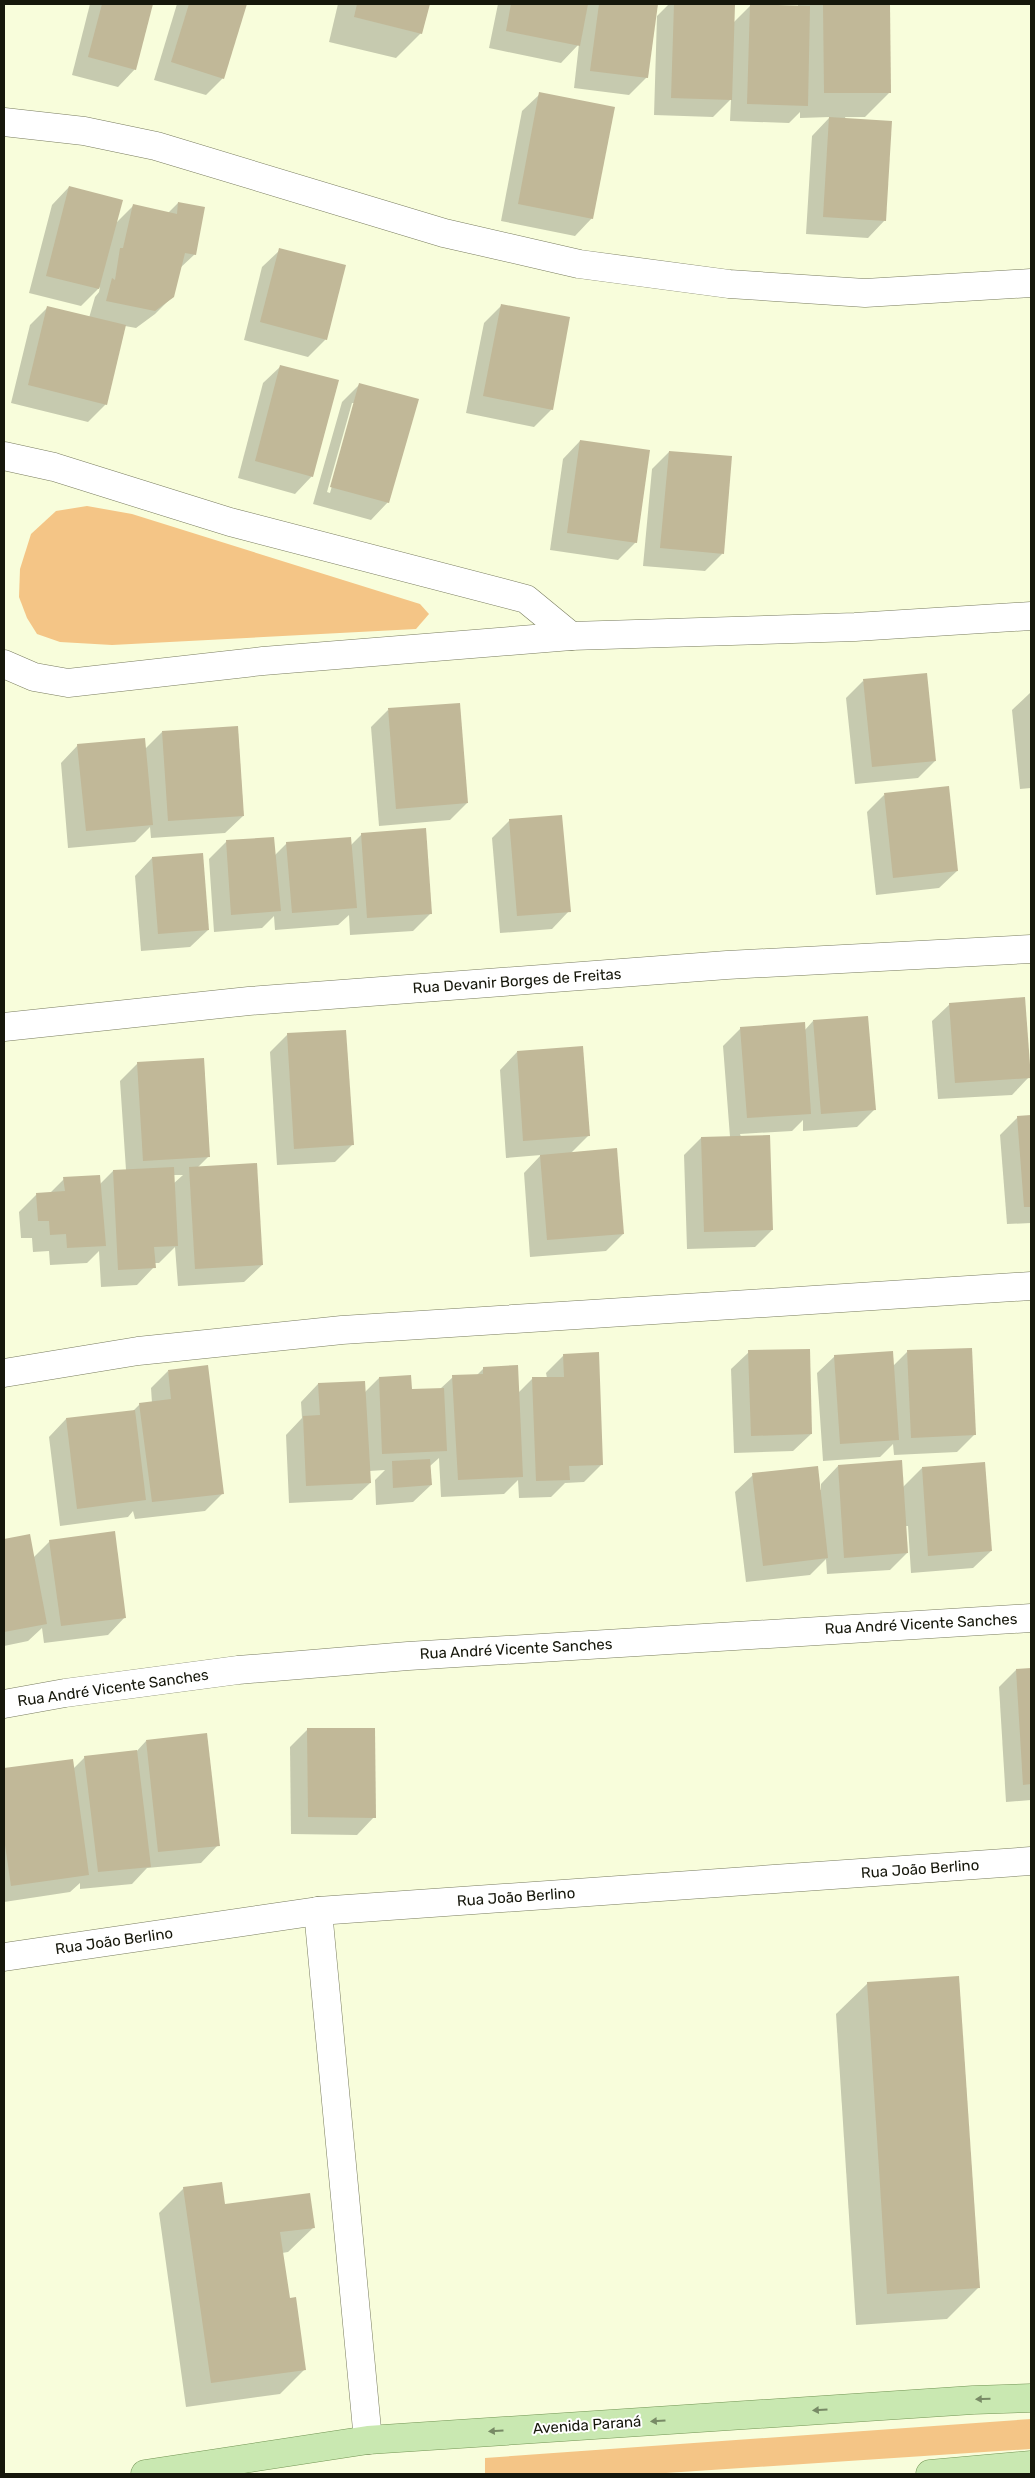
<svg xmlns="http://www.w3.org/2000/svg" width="1035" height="2478" viewBox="0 0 1035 2478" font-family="Rubik,sans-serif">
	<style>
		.green { fill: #f4c586 }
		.shadow { fill: #0003; fill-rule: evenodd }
		.building { fill: #c1b898 }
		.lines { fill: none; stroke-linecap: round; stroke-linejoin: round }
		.minor-casing { stroke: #797c5f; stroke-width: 29 }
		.major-casing { stroke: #739555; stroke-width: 29 }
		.minor { stroke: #fff; stroke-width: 28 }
		.major { stroke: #c9e8b1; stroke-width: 28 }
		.oneway { fill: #788a66 }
		.labels { text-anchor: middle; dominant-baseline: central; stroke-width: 4; stroke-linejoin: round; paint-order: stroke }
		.street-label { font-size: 15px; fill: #16170b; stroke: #fff }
	</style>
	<rect width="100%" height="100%" fill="#f8fddb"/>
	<g class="green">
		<path d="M 87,506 L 132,514 L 420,604 L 429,614 L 416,629 L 112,645 L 60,642 L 37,634 L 27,618 L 19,597 L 20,569 L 31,534 L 56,511 Z"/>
		<path d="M 1031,2419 L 1031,2449 L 651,2474 L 485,2474 L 485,2458 Z"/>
	</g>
	<g class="shadow">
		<path d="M 90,4 L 152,4 L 135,69 L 118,87 L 72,75 Z"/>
		<path d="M 177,4 L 246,4 L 223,78 L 206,95 L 154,80 Z"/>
		<path d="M 338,4 L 428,4 L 421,33 L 396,58 L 329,42 Z"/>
		<path d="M 498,4 L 656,4 L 647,77 L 629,95 L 574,88 L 579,44 L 561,63 L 489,48 Z"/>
		<path d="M 669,4 L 734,4 L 733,23 L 751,5 L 798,7 L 798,4 L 889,4 L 890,92 L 865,117 L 845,117 L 885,220 L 868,238 L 806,234 L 812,136 L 830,117 L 800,118 L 800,112 L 789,123 L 730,121 L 731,99 L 713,117 L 654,115 L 657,16 Z"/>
		<path d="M 540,94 L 592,218 L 575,236 L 501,221 L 522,111 Z"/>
		<path d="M 69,187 L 115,224 L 134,205 L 168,213 L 178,203 L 195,254 L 179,269 L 173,296 L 155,314 L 136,328 L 125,326 L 106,404 L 88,422 L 11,403 L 30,325 L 47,308 L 89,318 L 95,297 L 99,292 L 100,287 L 81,306 L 29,293 L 52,205 Z"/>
		<path d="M 280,250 L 326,339 L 308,357 L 244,340 L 262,267 Z"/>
		<path d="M 502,305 L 552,409 L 534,427 L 466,413 L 484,323 Z"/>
		<path d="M 281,366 L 312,476 L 295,494 L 238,478 L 263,383 Z"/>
		<path d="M 360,384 L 388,502 L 371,520 L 313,504 L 342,402 ZM 352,403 L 355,403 L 330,493 L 327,492 Z"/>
		<path d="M 580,441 L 636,542 L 618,560 L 550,550 L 563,459 Z"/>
		<path d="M 669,452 L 722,554 L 705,571 L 643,566 L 652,469 Z"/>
		<path d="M 1031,462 L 1031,496 L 1030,463 Z"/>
		<path d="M 863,681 L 935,761 L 918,778 L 855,784 L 846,698 Z"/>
		<path d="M 1030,693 L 1031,788 L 1020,789 L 1012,710 Z"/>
		<path d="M 388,710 L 467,803 L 450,820 L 379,826 L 371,727 Z"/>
		<path d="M 162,732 L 243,816 L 225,833 L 151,838 L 150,827 L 135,842 L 68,848 L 61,763 L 78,745 L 145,749 Z"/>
		<path d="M 884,795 L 957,871 L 939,888 L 876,895 L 867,812 Z"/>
		<path d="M 510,820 L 569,911 L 552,929 L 500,933 L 492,838 Z"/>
		<path d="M 362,834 L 431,913 L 413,931 L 350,935 L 349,915 L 338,925 L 275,930 L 274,916 L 262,928 L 214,932 L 209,859 L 226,842 L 275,855 L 287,843 L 351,845 Z"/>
		<path d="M 152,858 L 208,930 L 190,947 L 141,951 L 135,876 Z"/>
		<path d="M 950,1004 L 1029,1077 L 1012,1095 L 938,1099 L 932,1021 Z"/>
		<path d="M 813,1021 L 875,1109 L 857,1127 L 803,1131 L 803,1120 L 792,1131 L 740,1134 L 772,1230 L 755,1247 L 687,1249 L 684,1155 L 701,1138 L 730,1137 L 723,1046 L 741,1028 L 804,1031 Z"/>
		<path d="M 288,1034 L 352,1145 L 335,1162 L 277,1165 L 270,1052 Z"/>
		<path d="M 517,1052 L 588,1136 L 571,1153 L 623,1234 L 606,1251 L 530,1257 L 524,1173 L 541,1155 L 506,1158 L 500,1070 Z"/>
		<path d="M 138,1063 L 208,1157 L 197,1168 L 262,1265 L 244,1282 L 178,1286 L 175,1247 L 159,1263 L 154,1263 L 154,1267 L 137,1285 L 101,1287 L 99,1251 L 87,1263 L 50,1265 L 49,1251 L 33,1252 L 32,1238 L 21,1238 L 19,1212 L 36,1195 L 49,1194 L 64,1179 L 100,1184 L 113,1171 L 126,1170 L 120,1081 ZM 173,1175 L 183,1175 L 173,1184 Z"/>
		<path d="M 1031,1116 L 1031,1223 L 1007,1224 L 1000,1135 L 1018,1117 Z"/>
		<path d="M 749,1352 L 811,1434 L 793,1451 L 734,1453 L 731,1369 Z"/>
		<path d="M 907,1352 L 975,1434 L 957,1452 L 894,1455 L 893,1444 L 880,1457 L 823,1461 L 817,1373 L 835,1356 L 893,1366 Z"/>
		<path d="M 564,1355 L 602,1464 L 584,1482 L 565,1483 L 551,1497 L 519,1498 L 518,1480 L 504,1494 L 441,1497 L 439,1458 L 430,1466 L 431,1485 L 413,1502 L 376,1505 L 375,1480 L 385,1470 L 369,1471 L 370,1483 L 352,1500 L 289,1503 L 286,1435 L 302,1418 L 301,1402 L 318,1384 L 364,1393 L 379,1378 L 411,1390 L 440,1389 L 453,1377 L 476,1376 L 484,1368 L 518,1393 L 532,1379 L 547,1378 L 546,1373 Z"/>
		<path d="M 168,1371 L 223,1493 L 205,1511 L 135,1519 L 133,1511 L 128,1517 L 60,1526 L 49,1437 L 66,1419 L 133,1411 L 140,1404 L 152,1403 L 151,1388 Z"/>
		<path d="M 838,1466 L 903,1487 L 922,1468 L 991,1551 L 973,1568 L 911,1573 L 908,1526 L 905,1526 L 907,1553 L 890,1570 L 827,1574 L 826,1559 L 810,1575 L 746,1582 L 735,1492 L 753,1475 L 821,1490 L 821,1484 Z"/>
		<path d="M 29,1536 L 33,1558 L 50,1541 L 125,1617 L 108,1635 L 44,1643 L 42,1628 L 28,1641 L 4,1646 L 4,1540 Z"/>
		<path d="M 1031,1669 L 1031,1800 L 1006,1802 L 999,1687 L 1016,1670 Z"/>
		<path d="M 308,1729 L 374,1817 L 357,1835 L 291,1834 L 290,1747 Z"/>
		<path d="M 146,1741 L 218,1845 L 201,1863 L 147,1868 L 132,1884 L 80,1889 L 80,1883 L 70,1892 L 4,1902 L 4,1770 L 72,1760 L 73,1769 L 85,1757 L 136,1752 Z"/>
		<path d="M 868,1983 L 978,2288 L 947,2319 L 856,2325 L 836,2014 Z"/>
		<path d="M 184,2188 L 224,2206 L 314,2227 L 288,2252 L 282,2253 L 289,2299 L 305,2369 L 280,2394 L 186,2407 L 159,2213 Z"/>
	</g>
	<g class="building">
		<path d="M 102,4 L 153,4 L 136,70 L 88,57 Z"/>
		<path d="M 189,4 L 247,4 L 224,79 L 171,62 Z"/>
		<path d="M 357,4 L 430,4 L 422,34 L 354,17 Z"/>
		<path d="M 511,4 L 588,4 L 580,46 L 506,31 Z"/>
		<path d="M 599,4 L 658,4 L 648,78 L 590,71 Z"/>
		<path d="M 674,4 L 735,4 L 732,100 L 671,98 Z"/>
		<path d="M 750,4 L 810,6 L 808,106 L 747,104 Z"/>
		<path d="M 823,4 L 890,4 L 891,93 L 824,93 Z"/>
		<path d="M 539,92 L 615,107 L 593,219 L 518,204 Z"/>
		<path d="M 829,117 L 892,121 L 886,221 L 823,217 Z"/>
		<path d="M 69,186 L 123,200 L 99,289 L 46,276 Z"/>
		<path d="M 178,202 L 205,207 L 196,255 L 185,253 L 174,297 L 155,311 L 106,301 L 112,278 L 115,280 L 120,248 L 123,248 L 133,204 L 177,214 Z"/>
		<path d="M 279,248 L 346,265 L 327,340 L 260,322 Z"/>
		<path d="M 501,304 L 570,317 L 553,410 L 483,396 Z"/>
		<path d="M 47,306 L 126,325 L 107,405 L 28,385 Z"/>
		<path d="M 280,365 L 339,380 L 313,477 L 255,461 Z"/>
		<path d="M 359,383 L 419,399 L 389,503 L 330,487 Z"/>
		<path d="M 580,440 L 650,450 L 637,543 L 567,533 Z"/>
		<path d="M 669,451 L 732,456 L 724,554 L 660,548 Z"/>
		<path d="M 927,673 L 936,761 L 872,767 L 863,679 Z"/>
		<path d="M 460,703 L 468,803 L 396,809 L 388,708 Z"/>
		<path d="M 238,726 L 244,816 L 168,821 L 162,731 Z"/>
		<path d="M 145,738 L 153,825 L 86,831 L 77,744 Z"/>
		<path d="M 949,786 L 958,871 L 893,878 L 884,793 Z"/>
		<path d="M 562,815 L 571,912 L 517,916 L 509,819 Z"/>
		<path d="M 426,828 L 432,914 L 367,918 L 361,833 Z"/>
		<path d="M 274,837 L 281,911 L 231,915 L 226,840 Z"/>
		<path d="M 351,837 L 357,908 L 292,913 L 286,842 Z"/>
		<path d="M 203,853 L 209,930 L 158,934 L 152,857 Z"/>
		<path d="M 1025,997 L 1031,1078 L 955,1083 L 949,1003 Z"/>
		<path d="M 868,1016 L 876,1110 L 821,1114 L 813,1020 Z"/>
		<path d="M 805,1022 L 811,1114 L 747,1118 L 740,1027 Z"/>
		<path d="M 346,1030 L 354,1145 L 294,1149 L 287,1033 Z"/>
		<path d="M 583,1046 L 590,1136 L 523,1141 L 517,1051 Z"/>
		<path d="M 204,1058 L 210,1157 L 143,1161 L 137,1062 Z"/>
		<path d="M 1031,1115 L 1031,1207 L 1024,1207 L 1017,1116 Z"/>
		<path d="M 770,1135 L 773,1230 L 704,1232 L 701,1137 Z"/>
		<path d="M 617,1148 L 624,1234 L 547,1240 L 540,1155 Z"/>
		<path d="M 257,1163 L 263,1265 L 195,1269 L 189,1167 Z"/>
		<path d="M 174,1167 L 178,1246 L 154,1247 L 156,1268 L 118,1270 L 113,1170 Z"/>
		<path d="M 100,1175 L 106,1246 L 67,1248 L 66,1234 L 50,1235 L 49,1221 L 38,1221 L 36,1193 L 65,1191 L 63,1177 Z"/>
		<path d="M 972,1348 L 976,1435 L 911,1438 L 907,1350 Z"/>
		<path d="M 810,1349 L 812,1434 L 751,1436 L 748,1350 Z"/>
		<path d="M 893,1351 L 899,1440 L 840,1444 L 834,1355 Z"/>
		<path d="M 599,1352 L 603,1465 L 569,1466 L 570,1480 L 536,1481 L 532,1377 L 564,1377 L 563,1354 Z"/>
		<path d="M 208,1365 L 224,1494 L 152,1502 L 139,1403 L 171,1399 L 168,1370 Z"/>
		<path d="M 518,1365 L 523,1477 L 458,1480 L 452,1375 L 483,1374 L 483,1367 Z"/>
		<path d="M 411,1375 L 412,1389 L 444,1388 L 447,1451 L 382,1454 L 379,1377 Z"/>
		<path d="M 365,1381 L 371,1483 L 306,1486 L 303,1416 L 320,1415 L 318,1383 Z"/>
		<path d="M 135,1410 L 146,1500 L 77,1509 L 66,1418 Z"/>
		<path d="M 430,1459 L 432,1485 L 393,1488 L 392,1461 Z"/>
		<path d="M 902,1460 L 908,1553 L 844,1558 L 838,1465 Z"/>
		<path d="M 985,1462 L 992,1551 L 928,1556 L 922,1467 Z"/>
		<path d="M 818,1466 L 828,1558 L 763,1566 L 752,1473 Z"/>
		<path d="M 115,1531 L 126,1618 L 61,1626 L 49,1540 Z"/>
		<path d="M 30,1534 L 47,1624 L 4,1632 L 4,1539 Z"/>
		<path d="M 1031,1668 L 1031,1784 L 1023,1785 L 1016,1669 Z"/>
		<path d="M 307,1728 L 375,1728 L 376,1818 L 308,1817 Z"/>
		<path d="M 207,1733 L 220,1846 L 158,1852 L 146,1740 Z"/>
		<path d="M 137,1750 L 151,1867 L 98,1872 L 84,1756 Z"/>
		<path d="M 73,1759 L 89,1875 L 11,1886 L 4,1838 L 4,1768 Z"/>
		<path d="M 959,1976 L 980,2288 L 887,2294 L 867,1982 Z"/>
		<path d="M 222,2182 L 225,2204 L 310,2193 L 315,2228 L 280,2232 L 290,2298 L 296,2297 L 306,2370 L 211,2383 L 183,2187 Z"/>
	</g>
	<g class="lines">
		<defs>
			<g id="minor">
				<path d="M 4,122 L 84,131 L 156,146 L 444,233 L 579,264 L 729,284 L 865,293 L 1031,283"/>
				<path d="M 4,456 L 54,467 L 230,522 L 526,599 L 571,636"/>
				<path d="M 4,664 L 34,677 L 68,683 L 263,661 L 571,636 L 855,627 L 1031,616"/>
				<path d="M 4,1027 L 249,1001 L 727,965 L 1031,949"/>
				<path d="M 4,1373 L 138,1351 L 342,1330 L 1031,1286"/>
				<path d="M 4,1704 L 65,1693 L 238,1670 L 408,1656 L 1031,1618"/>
				<path d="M 318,1911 L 368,2440"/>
				<path d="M 4,1957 L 318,1911 L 1031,1861"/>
			</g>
			<g id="major">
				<path d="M 145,2474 L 368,2440 L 973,2400 L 1031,2398"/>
				<path d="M 930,2474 L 1031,2465"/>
			</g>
		</defs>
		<use href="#minor" class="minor-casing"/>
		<use href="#major" class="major-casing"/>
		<use href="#minor" class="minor"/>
		<use href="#major" class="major"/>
	</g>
	<defs><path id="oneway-solid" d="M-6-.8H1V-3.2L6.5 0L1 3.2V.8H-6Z" transform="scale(1.25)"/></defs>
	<g class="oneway">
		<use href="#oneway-solid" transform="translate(983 2399) rotate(178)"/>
		<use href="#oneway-solid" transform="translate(820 2410) rotate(176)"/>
		<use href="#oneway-solid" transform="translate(658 2421) rotate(176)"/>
		<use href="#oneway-solid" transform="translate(496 2431) rotate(176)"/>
	</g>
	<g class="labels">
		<g class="street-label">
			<text transform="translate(517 981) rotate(-4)">Rua Devanir Borges de Freitas</text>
			<text transform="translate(921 1624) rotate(-3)">Rua André Vicente Sanches</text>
			<text transform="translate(516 1649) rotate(-3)">Rua André Vicente Sanches</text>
			<text transform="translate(113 1688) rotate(-8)">Rua André Vicente Sanches</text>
			<text transform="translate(920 1869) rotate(-4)">Rua João Berlino</text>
			<text transform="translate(516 1897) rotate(-4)">Rua João Berlino</text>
			<text transform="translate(114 1941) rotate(-8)">Rua João Berlino</text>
			<text transform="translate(587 2425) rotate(-4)">Avenida Paraná</text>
		</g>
	</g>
	<rect width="1035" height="2478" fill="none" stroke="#16170b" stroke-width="10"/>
</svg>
